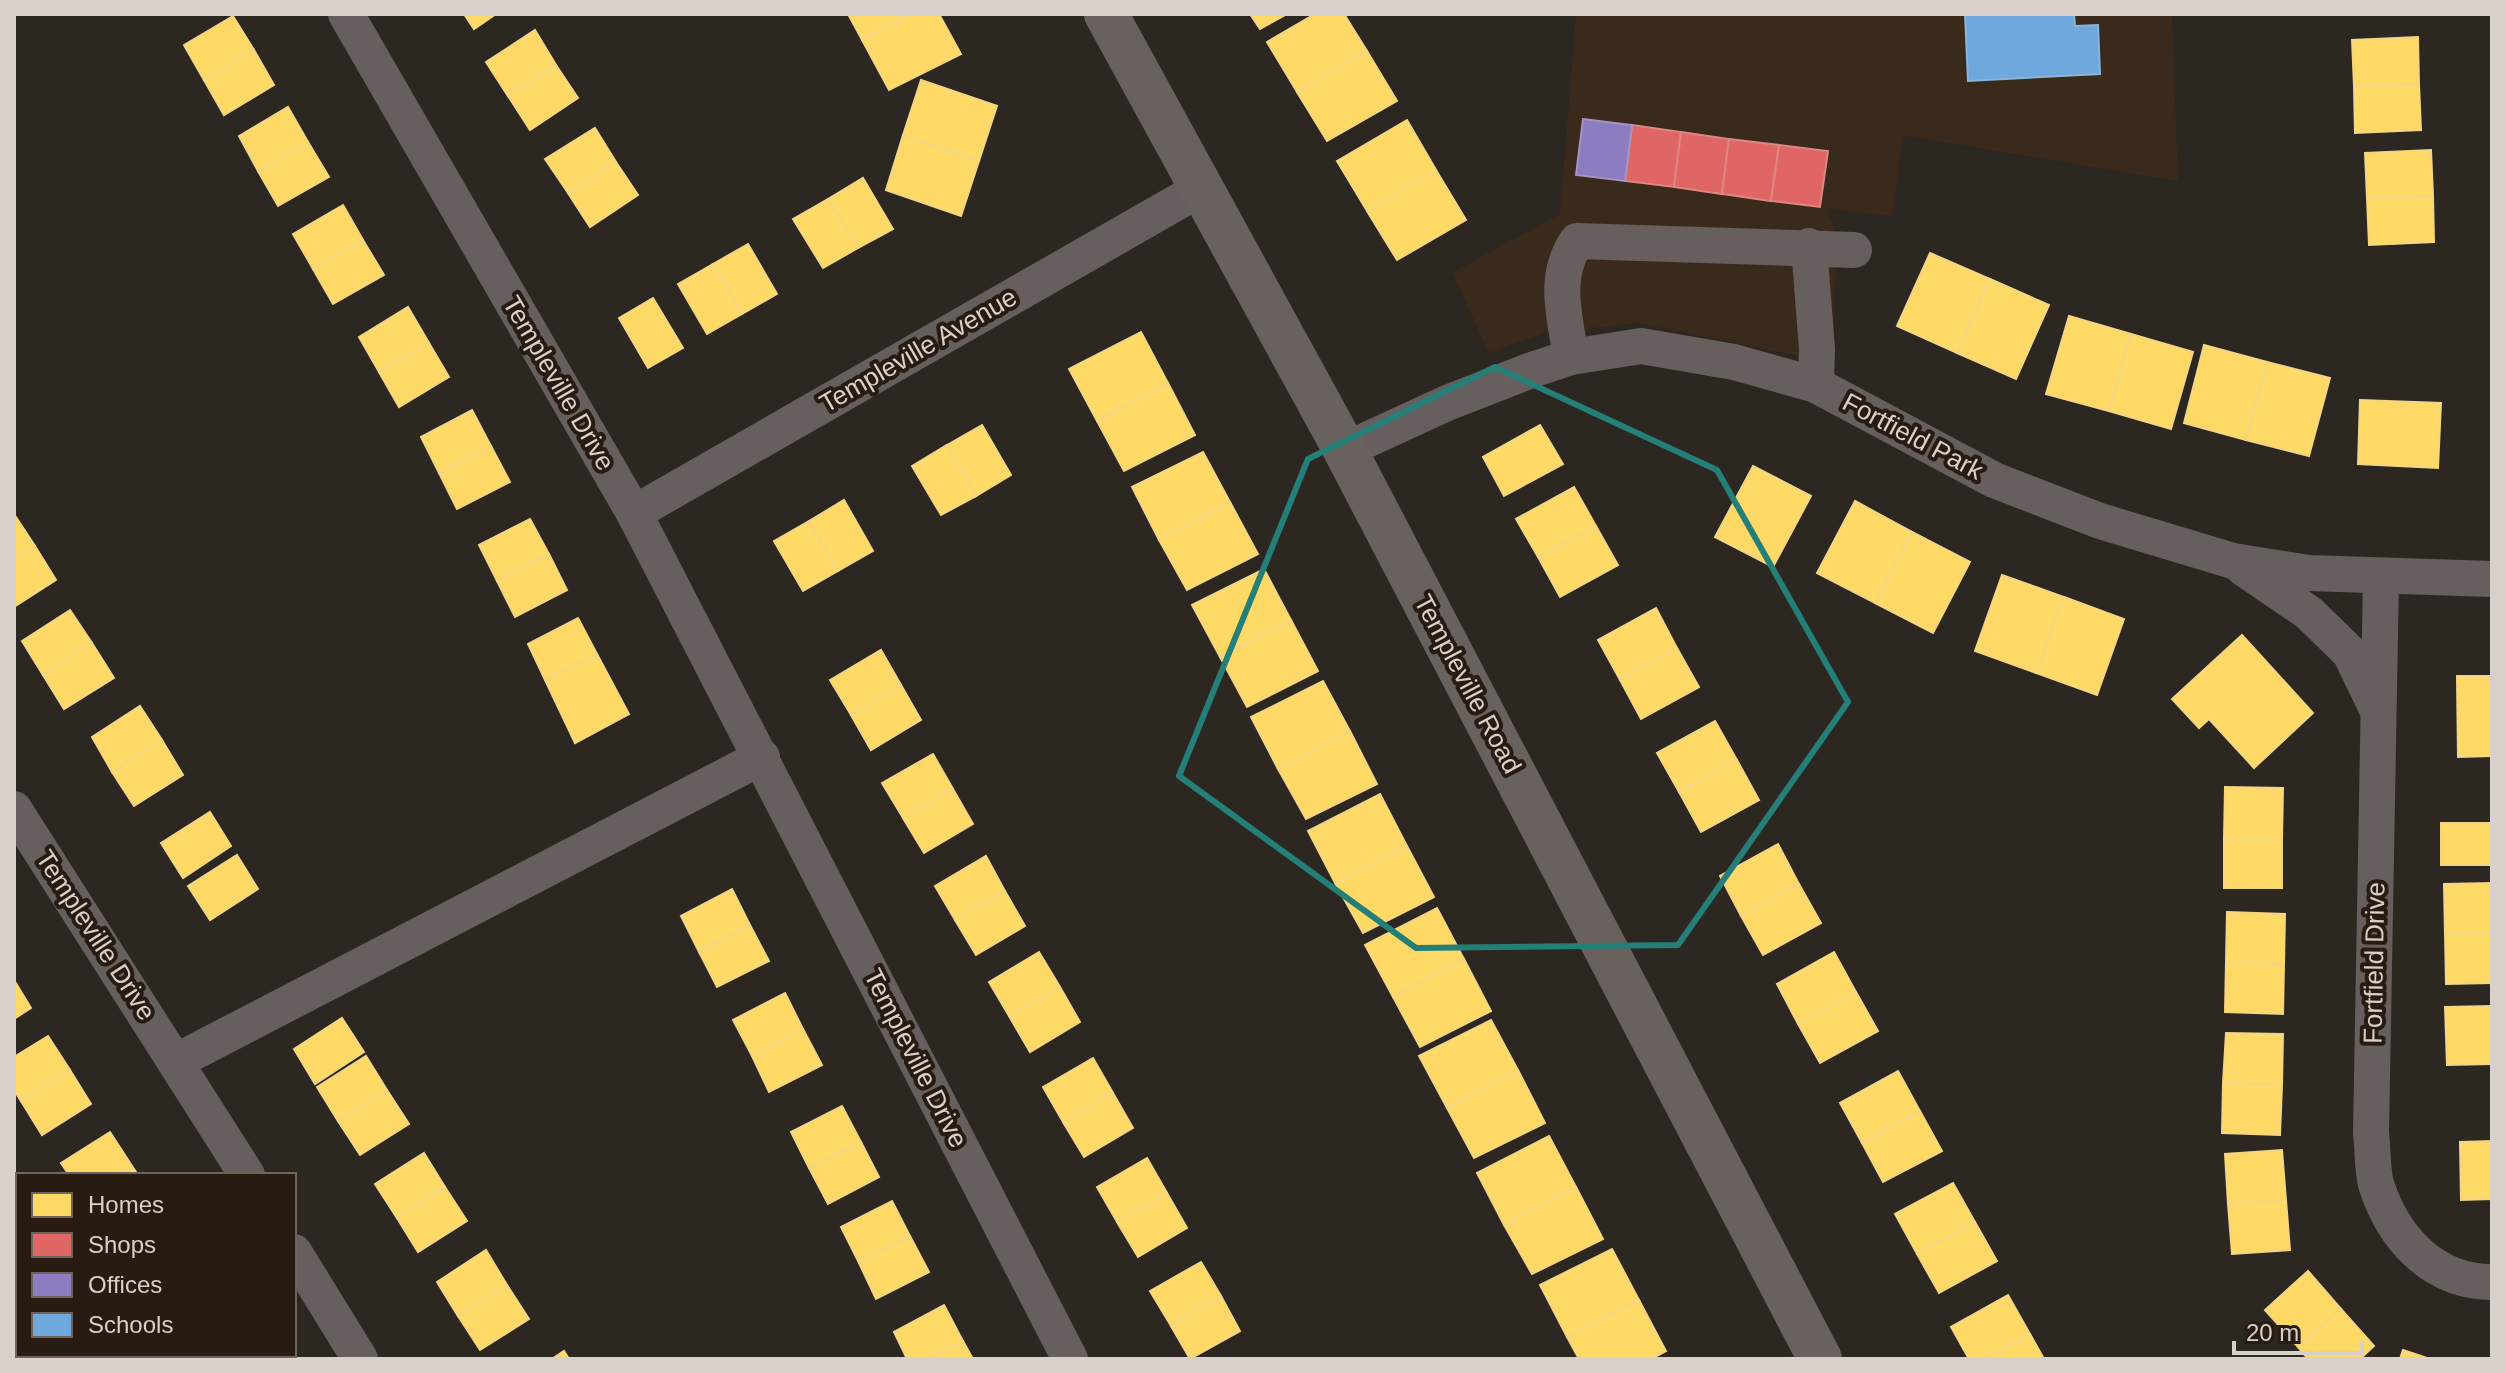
<svg xmlns="http://www.w3.org/2000/svg" width="2506" height="1373" viewBox="0 0 2506 1373" font-family="Arial,sans-serif">
	<style>
		.built { fill: #392a1c }
		.homes { fill: #ffd966; stroke: #f3d684; stroke-width: 2 }
		.shops { fill: #e06666; stroke: #de8684; stroke-width: 2 }
		.offices { fill: #8e7cc3; stroke: #a495c5; stroke-width: 2 }
		.schools { fill: #6fa8dc; stroke: #8eb4d7; stroke-width: 2 }
		.lines { fill: none; stroke-linecap: round; stroke-linejoin: round }
		.minor { stroke: #665f5d; stroke-width: 36 }
		.secondary { stroke: #69615e; stroke-width: 44 }
		.marked { fill: none; stroke: #237f77; stroke-width: 6; stroke-linejoin: round }
		.labels { text-anchor: middle; dominant-baseline: central; stroke-width: 8; stroke-linejoin: round; paint-order: stroke }
		.street-label { font-size: 26px; fill: #d8d0ca; stroke: #281c12 }
	</style>
	<rect width="100%" height="100%" fill="#2d2721"/>
	<path class="built" d="M 1576,14 L 2172,14 L 2178,181 L 1903,135 L 1892,216 L 1827,209 L 1837,233 L 1833,363 L 1638,323 L 1544,333 L 1489,353 L 1452,273 L 1560,214 Z"/>
	<g class="homes">
		<path d="M 464,14 L 496,14 L 474,29 Z"/>
		<path d="M 848,14 L 911,14 L 862,40 Z"/>
		<path d="M 911,14 L 939,14 L 961,54 L 889,90 L 862,40 Z"/>
		<path d="M 1250,14 L 1287,14 L 1260,29 Z"/>
		<path d="M 1315,14 L 1344,14 L 1367,51 L 1297,92 L 1267,42 Z"/>
		<path d="M 233,16 L 254,50 L 204,80 L 184,45 Z"/>
		<path d="M 535,30 L 556,65 L 508,96 L 486,62 Z"/>
		<path d="M 2418,37 L 2419,84 L 2354,86 L 2352,40 Z"/>
		<path d="M 254,50 L 274,85 L 224,115 L 204,80 Z"/>
		<path d="M 1367,51 L 1397,101 L 1327,141 L 1297,92 Z"/>
		<path d="M 556,65 L 578,98 L 530,130 L 508,96 Z"/>
		<path d="M 921,80 L 997,106 L 979,161 L 903,135 Z"/>
		<path d="M 2419,84 L 2421,130 L 2355,133 L 2354,86 Z"/>
		<path d="M 288,107 L 308,142 L 258,171 L 239,136 Z"/>
		<path d="M 1407,120 L 1436,170 L 1367,211 L 1337,161 Z"/>
		<path d="M 595,128 L 616,162 L 568,193 L 545,159 Z"/>
		<path d="M 903,135 L 979,161 L 961,216 L 886,190 Z"/>
		<path d="M 308,142 L 329,177 L 278,206 L 258,171 Z"/>
		<path d="M 2431,150 L 2433,196 L 2367,198 L 2365,153 Z"/>
		<path d="M 616,162 L 638,195 L 590,227 L 568,193 Z"/>
		<path d="M 1436,170 L 1466,220 L 1397,260 L 1367,211 Z"/>
		<path d="M 863,178 L 893,229 L 858,248 L 828,199 Z"/>
		<path d="M 2433,196 L 2434,242 L 2369,245 L 2367,198 Z"/>
		<path d="M 828,199 L 858,248 L 823,268 L 793,219 Z"/>
		<path d="M 343,205 L 363,240 L 313,269 L 293,234 Z"/>
		<path d="M 363,240 L 384,275 L 333,304 L 313,269 Z"/>
		<path d="M 748,244 L 777,294 L 742,314 L 713,264 Z"/>
		<path d="M 1930,253 L 1990,279 L 1957,353 L 1897,326 Z"/>
		<path d="M 713,264 L 742,314 L 707,334 L 678,284 Z"/>
		<path d="M 1990,279 L 2049,305 L 2016,379 L 1957,353 Z"/>
		<path d="M 653,298 L 683,348 L 648,368 L 619,318 Z"/>
		<path d="M 408,307 L 429,343 L 379,372 L 359,337 Z"/>
		<path d="M 2069,316 L 2131,334 L 2109,411 L 2046,394 Z"/>
		<path d="M 1141,332 L 1168,383 L 1097,421 L 1069,369 Z"/>
		<path d="M 2131,334 L 2193,352 L 2171,429 L 2109,411 Z"/>
		<path d="M 429,343 L 449,377 L 399,407 L 379,372 Z"/>
		<path d="M 2204,345 L 2267,362 L 2246,440 L 2184,423 Z"/>
		<path d="M 2267,362 L 2330,378 L 2309,456 L 2246,440 Z"/>
		<path d="M 1168,383 L 1195,435 L 1124,471 L 1097,421 Z"/>
		<path d="M 2360,400 L 2441,403 L 2438,468 L 2358,464 Z"/>
		<path d="M 472,410 L 491,446 L 439,473 L 421,437 Z"/>
		<path d="M 982,425 L 1011,475 L 976,496 L 947,445 Z"/>
		<path d="M 1540,425 L 1563,464 L 1504,496 L 1483,457 Z"/>
		<path d="M 947,445 L 976,496 L 941,515 L 912,466 Z"/>
		<path d="M 491,446 L 510,482 L 457,509 L 439,473 Z"/>
		<path d="M 1203,452 L 1230,502 L 1159,540 L 1132,487 Z"/>
		<path d="M 1753,466 L 1811,496 L 1773,567 L 1715,537 Z"/>
		<path d="M 1574,487 L 1596,526 L 1538,557 L 1516,519 Z"/>
		<path d="M 844,500 L 873,551 L 838,571 L 809,521 Z"/>
		<path d="M 1855,501 L 1912,532 L 1875,603 L 1817,573 Z"/>
		<path d="M 1230,502 L 1258,554 L 1187,590 L 1159,540 Z"/>
		<path d="M 14,514 L 35,546 L 14,559 Z"/>
		<path d="M 530,519 L 549,554 L 497,581 L 479,545 Z"/>
		<path d="M 809,521 L 838,571 L 803,591 L 774,541 Z"/>
		<path d="M 1596,526 L 1618,565 L 1560,597 L 1538,557 Z"/>
		<path d="M 1912,532 L 1970,562 L 1933,633 L 1875,603 Z"/>
		<path d="M 35,546 L 56,580 L 14,607 L 14,559 Z"/>
		<path d="M 549,554 L 567,590 L 515,617 L 497,581 Z"/>
		<path d="M 1264,569 L 1291,620 L 1220,657 L 1192,605 Z"/>
		<path d="M 2002,575 L 2064,597 L 2036,673 L 1975,651 Z"/>
		<path d="M 2064,597 L 2124,619 L 2097,695 L 2036,673 Z"/>
		<path d="M 1656,608 L 1677,648 L 1620,680 L 1598,640 Z"/>
		<path d="M 70,610 L 92,643 L 43,675 L 22,641 Z"/>
		<path d="M 578,618 L 597,654 L 545,680 L 528,644 Z"/>
		<path d="M 1291,620 L 1318,671 L 1247,707 L 1220,657 Z"/>
		<path d="M 2242,635 L 2313,713 L 2254,768 L 2209,719 L 2199,728 L 2172,699 Z"/>
		<path d="M 92,643 L 114,678 L 64,709 L 43,675 Z"/>
		<path d="M 1677,648 L 1699,687 L 1641,719 L 1620,680 Z"/>
		<path d="M 881,650 L 901,685 L 851,715 L 830,680 Z"/>
		<path d="M 597,654 L 629,714 L 575,743 L 545,680 Z"/>
		<path d="M 2457,676 L 2492,676 L 2492,756 L 2458,757 Z"/>
		<path d="M 1323,681 L 1350,731 L 1278,769 L 1251,717 Z"/>
		<path d="M 901,685 L 921,720 L 871,750 L 851,715 Z"/>
		<path d="M 140,706 L 162,740 L 112,772 L 92,737 Z"/>
		<path d="M 1715,721 L 1737,760 L 1679,792 L 1657,753 Z"/>
		<path d="M 1350,731 L 1377,784 L 1306,819 L 1278,769 Z"/>
		<path d="M 162,740 L 183,775 L 134,806 L 112,772 Z"/>
		<path d="M 933,754 L 953,789 L 903,818 L 882,783 Z"/>
		<path d="M 1737,760 L 1759,800 L 1701,832 L 1679,792 Z"/>
		<path d="M 2225,787 L 2283,788 L 2282,838 L 2224,838 Z"/>
		<path d="M 953,789 L 973,824 L 924,853 L 903,818 Z"/>
		<path d="M 1380,794 L 1407,846 L 1335,883 L 1308,831 Z"/>
		<path d="M 210,812 L 231,846 L 183,878 L 161,843 Z"/>
		<rect x="2441" y="823" width="51" height="42"/>
		<rect x="2224" y="838" width="58" height="50"/>
		<path d="M 1778,844 L 1799,884 L 1741,916 L 1720,876 Z"/>
		<path d="M 1407,846 L 1434,897 L 1363,933 L 1335,883 Z"/>
		<path d="M 237,855 L 258,889 L 210,920 L 188,886 Z"/>
		<path d="M 986,856 L 1005,891 L 955,920 L 935,886 Z"/>
		<path d="M 2492,883 L 2492,933 L 2445,934 L 2444,884 Z"/>
		<path d="M 1799,884 L 1821,923 L 1763,955 L 1741,916 Z"/>
		<path d="M 732,889 L 750,925 L 699,952 L 681,916 Z"/>
		<path d="M 1005,891 L 1025,926 L 976,955 L 955,920 Z"/>
		<path d="M 1437,908 L 1464,959 L 1393,997 L 1365,945 Z"/>
		<path d="M 2227,912 L 2285,914 L 2284,964 L 2226,962 Z"/>
		<path d="M 750,925 L 769,961 L 717,987 L 699,952 Z"/>
		<path d="M 2492,933 L 2492,983 L 2446,984 L 2445,934 Z"/>
		<path d="M 1039,952 L 1060,987 L 1009,1016 L 989,982 Z"/>
		<path d="M 1834,952 L 1856,992 L 1798,1024 L 1777,984 Z"/>
		<path d="M 1464,959 L 1491,1011 L 1420,1047 L 1393,997 Z"/>
		<path d="M 2226,962 L 2284,964 L 2283,1014 L 2225,1012 Z"/>
		<path d="M 14,980 L 31,1008 L 14,1019 Z"/>
		<path d="M 1060,987 L 1080,1022 L 1030,1052 L 1009,1016 Z"/>
		<path d="M 1856,992 L 1878,1031 L 1820,1063 L 1798,1024 Z"/>
		<path d="M 785,993 L 803,1029 L 752,1056 L 733,1020 Z"/>
		<path d="M 2492,1006 L 2492,1064 L 2447,1065 L 2445,1007 Z"/>
		<path d="M 342,1018 L 364,1052 L 315,1084 L 294,1049 Z"/>
		<path d="M 1491,1020 L 1518,1070 L 1447,1108 L 1419,1056 Z"/>
		<path d="M 803,1029 L 822,1065 L 769,1092 L 752,1056 Z"/>
		<path d="M 2226,1033 L 2283,1034 L 2282,1085 L 2223,1083 Z"/>
		<path d="M 48,1036 L 70,1070 L 21,1101 L 14,1090 L 14,1057 Z"/>
		<path d="M 366,1056 L 387,1090 L 338,1121 L 317,1087 Z"/>
		<path d="M 1093,1058 L 1113,1093 L 1063,1122 L 1043,1087 Z"/>
		<path d="M 70,1070 L 91,1104 L 42,1135 L 21,1101 Z"/>
		<path d="M 1518,1070 L 1545,1123 L 1474,1158 L 1447,1108 Z"/>
		<path d="M 1898,1071 L 1920,1111 L 1862,1143 L 1840,1103 Z"/>
		<path d="M 2223,1083 L 2282,1085 L 2280,1135 L 2222,1133 Z"/>
		<path d="M 387,1090 L 409,1124 L 360,1155 L 338,1121 Z"/>
		<path d="M 1113,1093 L 1133,1128 L 1084,1157 L 1063,1122 Z"/>
		<path d="M 842,1106 L 861,1142 L 809,1168 L 791,1132 Z"/>
		<path d="M 1920,1111 L 1942,1151 L 1883,1182 L 1862,1143 Z"/>
		<path d="M 110,1132 L 132,1166 L 117,1175 L 69,1175 L 61,1163 Z"/>
		<path d="M 1549,1136 L 1576,1187 L 1504,1225 L 1477,1173 Z"/>
		<path d="M 2492,1141 L 2492,1199 L 2461,1200 L 2460,1142 Z"/>
		<path d="M 861,1142 L 879,1177 L 828,1204 L 809,1168 Z"/>
		<path d="M 2282,1150 L 2286,1200 L 2228,1204 L 2225,1154 Z"/>
		<path d="M 424,1153 L 445,1187 L 397,1218 L 375,1184 Z"/>
		<path d="M 1147,1158 L 1167,1193 L 1117,1222 L 1097,1187 Z"/>
		<path d="M 132,1166 L 138,1175 L 117,1175 Z"/>
		<path d="M 1953,1183 L 1975,1222 L 1917,1254 L 1895,1214 Z"/>
		<path d="M 445,1187 L 467,1221 L 418,1252 L 397,1218 Z"/>
		<path d="M 1576,1187 L 1603,1239 L 1532,1274 L 1504,1225 Z"/>
		<path d="M 1167,1193 L 1187,1228 L 1138,1257 L 1117,1222 Z"/>
		<path d="M 2286,1200 L 2290,1250 L 2232,1254 L 2228,1204 Z"/>
		<path d="M 892,1201 L 910,1236 L 859,1263 L 841,1227 Z"/>
		<path d="M 1975,1222 L 1997,1261 L 1939,1293 L 1917,1254 Z"/>
		<path d="M 910,1236 L 929,1272 L 876,1299 L 859,1263 Z"/>
		<path d="M 1612,1249 L 1639,1300 L 1567,1337 L 1540,1285 Z"/>
		<path d="M 486,1250 L 507,1285 L 458,1316 L 437,1282 Z"/>
		<path d="M 1201,1262 L 1221,1296 L 1171,1326 L 1150,1291 Z"/>
		<path d="M 2308,1271 L 2341,1309 L 2298,1347 L 2265,1310 Z"/>
		<path d="M 507,1285 L 529,1319 L 480,1350 L 458,1316 Z"/>
		<path d="M 2008,1295 L 2030,1334 L 1984,1359 L 1969,1359 L 1951,1327 Z"/>
		<path d="M 1221,1296 L 1240,1331 L 1190,1359 L 1171,1326 Z"/>
		<path d="M 1639,1300 L 1666,1351 L 1651,1359 L 1579,1359 L 1567,1337 Z"/>
		<path d="M 944,1305 L 963,1341 L 929,1359 L 907,1359 L 894,1332 Z"/>
		<path d="M 2341,1309 L 2374,1346 L 2360,1359 L 2308,1359 L 2298,1347 Z"/>
		<path d="M 2030,1334 L 2044,1359 L 1984,1359 Z"/>
		<path d="M 963,1341 L 973,1359 L 929,1359 Z"/>
		<path d="M 2403,1350 L 2430,1359 L 2400,1359 Z"/>
		<path d="M 564,1351 L 569,1359 L 552,1359 Z"/>
		<path d="M 200,1355 L 254,1355 L 256,1359 L 194,1359 Z"/>
	</g>
	<g class="shops">
		<path d="M 1632,125 L 1681,132 L 1674,187 L 1625,181 Z"/>
		<path d="M 1681,132 L 1729,139 L 1722,194 L 1674,187 Z"/>
		<path d="M 1729,139 L 1779,145 L 1771,201 L 1722,194 Z"/>
		<path d="M 1779,145 L 1828,151 L 1820,207 L 1771,201 Z"/>
	</g>
	<path class="offices" d="M 1583,119 L 1632,125 L 1625,181 L 1576,175 Z"/>
	<path class="schools" d="M 1965,14 L 2074,14 L 2075,26 L 2098,25 L 2100,74 L 1968,81 Z"/>
	<g class="lines">
		<g class="minor">
			<path d="M 346,14 L 634,513 L 1070,1359"/>
			<path d="M 1809,246 L 1817,349 L 1816,385"/>
			<path d="M 1571,357 C 1565,317 1552,277 1577,241 L 1854,250"/>
			<path d="M 1345,450 L 1447,403 L 1529,371 L 1571,357 L 1641,346 L 1734,362 L 1816,385 L 1994,480 L 2100,521 L 2233,561 L 2309,573 L 2492,579"/>
			<path d="M 634,513 L 1202,188"/>
			<path d="M 2243,568 L 2309,613 L 2350,653 L 2376,707"/>
			<path d="M 2381,578 L 2371,1133 C 2373,1149 2372,1168 2376,1184 C 2393,1238 2433,1282 2492,1282"/>
			<path d="M 14,809 L 247,1175"/>
			<path d="M 177,1061 L 762,757"/>
			<path d="M 294,1252 L 360,1359"/>
		</g>
		<path class="secondary" d="M 1106,14 L 1345,450 L 1820,1359"/>
	</g>
	<path class="marked" d="M 1495,367 L 1717,470 L 1848,702 L 1678,945 L 1416,948 L 1179,776 L 1308,459 Z"/>
	<g class="labels">
		<g class="street-label">
			<text transform="translate(918 350) rotate(-30)">Templeville Avenue</text>
			<text transform="translate(559 383) rotate(60)">Templeville Drive</text>
			<text transform="translate(1913 436) rotate(28)">Fortfield Park</text>
			<text transform="translate(1468 684) rotate(62)">Templeville Road</text>
			<text transform="translate(96 935) rotate(57)">Templeville Drive</text>
			<text transform="translate(2374 963) rotate(-89)">Fortfield Drive</text>
			<text transform="translate(916 1058) rotate(63)">Templeville Drive</text>
		</g>
	</g>
	<rect width="2506" height="1373" fill="none" stroke="#d8d0ca" stroke-width="32"/>
	<rect x="16" y="1173" width="280" height="184" fill="#281c12" stroke="#6e645c" stroke-width="2"/>
	<rect x="32" y="1193" width="40" height="24" fill="#ffd966" stroke="#6e645c" stroke-width="2"/>
	<text x="88" y="1213" font-size="24" fill="#d8d0ca">Homes</text>
	<rect x="32" y="1233" width="40" height="24" fill="#e06666" stroke="#6e645c" stroke-width="2"/>
	<text x="88" y="1253" font-size="24" fill="#d8d0ca">Shops</text>
	<rect x="32" y="1273" width="40" height="24" fill="#8e7cc3" stroke="#6e645c" stroke-width="2"/>
	<text x="88" y="1293" font-size="24" fill="#d8d0ca">Offices</text>
	<rect x="32" y="1313" width="40" height="24" fill="#6fa8dc" stroke="#6e645c" stroke-width="2"/>
	<text x="88" y="1333" font-size="24" fill="#d8d0ca">Schools</text>
	<path d="M2234 1341v12h128v-12" fill="none" stroke="#d8d0ca" stroke-width="4"/>
	<text x="2246" y="1341" font-size="24" fill="#d8d0ca" stroke="#281c12" stroke-width="6" paint-order="stroke">20 m</text>
</svg>
